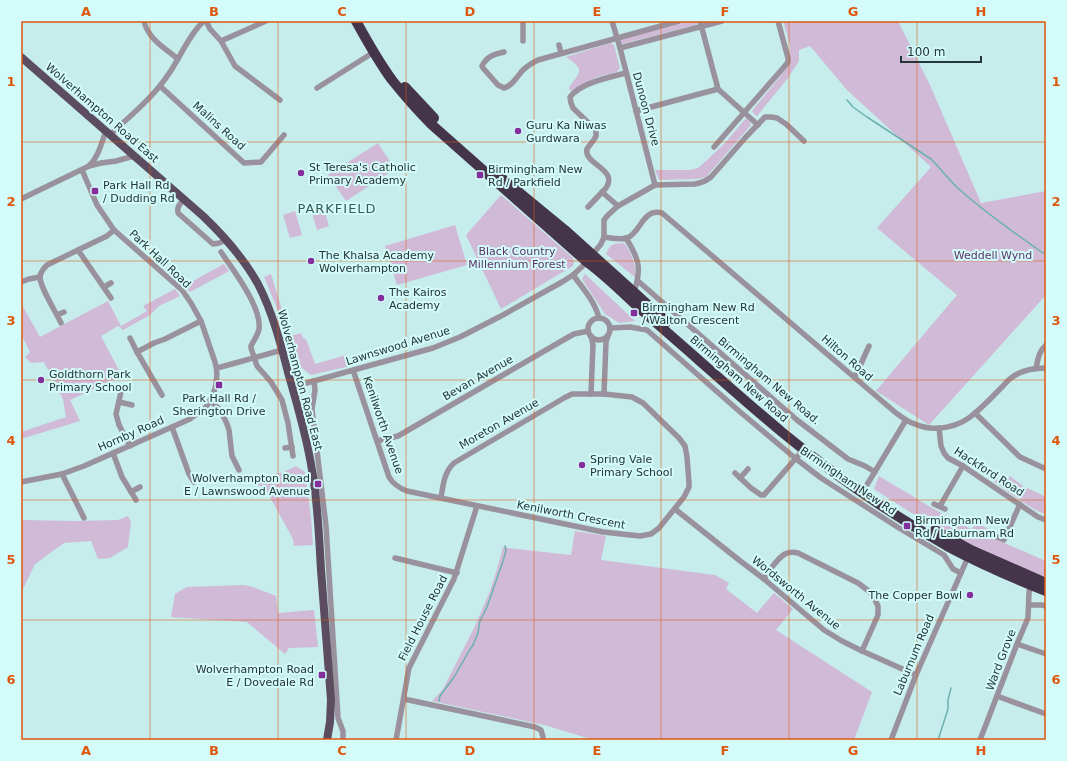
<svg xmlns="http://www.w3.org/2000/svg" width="1067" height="761" viewBox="0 0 1067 761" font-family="'DejaVu Sans',sans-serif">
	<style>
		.green { fill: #d0bad7 }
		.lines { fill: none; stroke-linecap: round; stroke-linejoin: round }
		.stream { stroke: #6cb1af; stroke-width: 1.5 }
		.street { stroke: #99919b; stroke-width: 5.5 }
		.primary { stroke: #5b4d5f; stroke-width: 8 }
		.highway { stroke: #45354a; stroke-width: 10 }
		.grid { fill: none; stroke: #de570e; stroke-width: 1; stroke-opacity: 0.55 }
		.poi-dot { fill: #842e9c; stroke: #d3fbf9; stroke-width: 1.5 }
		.labels { text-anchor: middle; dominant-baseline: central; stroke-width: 4; stroke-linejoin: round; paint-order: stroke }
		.street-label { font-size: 11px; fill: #263535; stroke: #d3fbf9 }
		.poi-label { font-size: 11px; fill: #263535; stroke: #d3fbf9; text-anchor: start }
		.park-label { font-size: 11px; fill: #5c3368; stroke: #d3fbf9 }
		.quarter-label { font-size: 13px; letter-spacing: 1px; fill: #385b5a; stroke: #d3fbf9 }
		.neatline { fill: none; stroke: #de570e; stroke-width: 1.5 }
		.grid-label { font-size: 13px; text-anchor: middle; font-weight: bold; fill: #de570e }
	</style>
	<rect width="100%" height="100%" fill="#c6edec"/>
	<g class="green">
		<path d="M 690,21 L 696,21 L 697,24 L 695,25 L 622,44 L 620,42 L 621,39 Z"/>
		<path d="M 783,21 L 898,21 L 930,85 L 981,203 L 1046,191 L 1046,295 L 929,425 L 876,391 L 957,295 L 877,228 L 931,167 L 847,90 L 810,46 L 799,50 L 799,61 L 788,78 L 757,116 L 755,115 L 752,111 L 790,64 L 790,45 Z"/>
		<path d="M 610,43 L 614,45 L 620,68 L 617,72 L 597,77 L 570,91 L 569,87 C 582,71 584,69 566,57 Z"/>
		<path d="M 746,118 L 750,122 L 751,125 L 706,177 L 698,179 L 659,180 L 655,170 L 690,170 L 698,168 L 706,161 L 725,143 Z"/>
		<path d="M 378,143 L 395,169 L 346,201 L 328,175 Z"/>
		<path d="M 501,195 L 572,257 L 574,261 L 573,266 L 501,309 L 466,235 Z"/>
		<path d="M 322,203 L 329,226 L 317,230 L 310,207 Z"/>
		<path d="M 295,211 L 302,235 L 290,238 L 283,215 Z"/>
		<path d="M 455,225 L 467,265 L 397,285 L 385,246 Z"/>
		<path d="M 624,243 C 632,253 636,265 635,277 L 606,254 C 611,243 613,244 624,243 Z"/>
		<path d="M 224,264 L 229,271 L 190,292 L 184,286 Z"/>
		<path d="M 271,274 L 290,336 L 301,333 L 303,338 L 306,339 L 315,364 L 346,355 L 350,366 L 311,375 L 293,361 L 277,308 L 264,277 Z"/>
		<path d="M 585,274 L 635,321 L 619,323 L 605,314 L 582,279 Z"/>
		<path d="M 175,289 L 180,296 L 159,306 L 150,315 L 123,330 L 118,326 L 101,336 L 122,376 L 70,400 L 80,421 L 21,439 L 21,432 L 66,417 L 63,399 L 44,362 L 31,363 L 25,357 L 30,352 L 21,334 L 21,303 L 40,337 L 108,301 L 121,326 L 147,311 L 143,306 Z"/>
		<path d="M 296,466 L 305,472 L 311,517 L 313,545 L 294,546 L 293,539 L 265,488 L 244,480 L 284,472 Z"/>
		<path d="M 984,468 L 1000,482 L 1005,476 L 1008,479 L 1010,476 L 1023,486 L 1046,497 L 1046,514 C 1035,513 993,481 981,472 Z"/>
		<path d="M 879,476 L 934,509 L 971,529 L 977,523 L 996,533 L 995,539 L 1046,561 L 1046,579 L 970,545 L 952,533 L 941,530 L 910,512 L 874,489 Z"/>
		<path d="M 128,516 L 131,522 L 128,547 L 110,558 L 98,559 L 91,541 L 64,543 L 35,564 L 21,593 L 21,520 L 76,521 L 118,520 Z"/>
		<path d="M 575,531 L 606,536 L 601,560 L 715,575 L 729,583 L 726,589 L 757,613 L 774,593 L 793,609 L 776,630 L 872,692 L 854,740 L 594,740 L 544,725 L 432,701 L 443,689 L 475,626 L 490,591 L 497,569 L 503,547 L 506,546 L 507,548 L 571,555 Z"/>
		<path d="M 244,585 L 253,587 L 276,596 L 278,613 L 314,610 L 318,647 L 289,648 L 285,654 L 247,622 L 171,617 L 175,594 L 183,589 L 187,587 Z"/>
	</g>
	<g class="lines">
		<g class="stream">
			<path d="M 847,100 L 853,107 L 867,117 L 931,159 C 941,169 950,181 960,190 C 987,214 1017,235 1046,255"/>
			<path d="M 439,701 L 440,696 L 454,677 L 469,651 L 473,645 L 478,633 L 480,621 L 487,607 L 503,561 L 506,551 L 505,546"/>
			<path d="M 938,740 L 948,709 L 948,700 L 951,688"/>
		</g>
		<g class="street">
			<path d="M 144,21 C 148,39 165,48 178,59"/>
			<path d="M 206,21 L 210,29 L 221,41 L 235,66 L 280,100"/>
			<path d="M 612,21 L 620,48 L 655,185"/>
			<path d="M 700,21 L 718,89 L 758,125"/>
			<path d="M 221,41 L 266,21"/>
			<path d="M 523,41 L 523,21"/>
			<path d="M 559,45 L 561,53"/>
			<path d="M 620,48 L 722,21"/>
			<path d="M 504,52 C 495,54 487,56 482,66 L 483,68 L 498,85 L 504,88 C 512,86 517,77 522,71 C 527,66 532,63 538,60 L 679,21"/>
			<path d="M 160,86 L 244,163 L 261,162 L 284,135"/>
			<path d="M 317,88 L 374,52"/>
			<path d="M 636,111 L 718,89"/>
			<path d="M 110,135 C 132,114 153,98 170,72 C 180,57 191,32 204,21"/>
			<path d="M 714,147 L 784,67 L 788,62 L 788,58 L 778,21"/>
			<path d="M 89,166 C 99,156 101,144 106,131"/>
			<path d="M 602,192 L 618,206"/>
			<path d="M 21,199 L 89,166 L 101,163 L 116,161 L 134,156"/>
			<path d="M 184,199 C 181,203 176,207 178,213 L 213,244 L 219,243 L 226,240"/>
			<path d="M 588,207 L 606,188 C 619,169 583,164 587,149 C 589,145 594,141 596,136 L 596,130 L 573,108 L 571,103 L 570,97 C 580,83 610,77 626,73"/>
			<path d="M 604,237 L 604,220 L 608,215 L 618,206 L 655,185 L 695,184 C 702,183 706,181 711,177 L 745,138 L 765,117 L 771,117 L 777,118 L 786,124 L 804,141"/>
			<path d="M 626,238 C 639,259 642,268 634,292"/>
			<path d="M 78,250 L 111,298"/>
			<path d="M 221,252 C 233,270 262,307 259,329 C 258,335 254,340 251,346 L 251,348 L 257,366 L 271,382 L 282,400 L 288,423 L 293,456"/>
			<path d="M 592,255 L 601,244 L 604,237 C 611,238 620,240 627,238 C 641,233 642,208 662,213 L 896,413 C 902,417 908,422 915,424 C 935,433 960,427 975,413 C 985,405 993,396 1002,387 C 1005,384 1008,380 1011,378 C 1020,371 1034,368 1046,368"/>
			<path d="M 573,275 C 583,288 595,302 599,318"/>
			<path d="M 638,281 L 797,420 L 848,459 L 865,466 L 875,472"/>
			<path d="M 21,282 L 29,279 L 40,277"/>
			<path d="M 104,287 L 111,283"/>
			<path d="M 57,315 L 64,312"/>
			<circle cx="599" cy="329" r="11"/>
			<path d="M 61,323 C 56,312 39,286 40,276 C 41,271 44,268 47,265 L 107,236 L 114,230"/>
			<path d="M 610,328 L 630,327 L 647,330 L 739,411 L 795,458 L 821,478 L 899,528 L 944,555 L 953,569 L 961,573"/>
			<path d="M 130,338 L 137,352"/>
			<path d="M 217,368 L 239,362 L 282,350"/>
			<path d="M 1036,368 C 1038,359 1039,351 1046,345"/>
			<path d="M 353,370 L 389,477 C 393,484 399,488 407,491 L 603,532 L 640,536 L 651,534 L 659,528 L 684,497 L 689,487 L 689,483 L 687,457 L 685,446 L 679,438 L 643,403 L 632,397 L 604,394 L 572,394 L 564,398 L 454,463 C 444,472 443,486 441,498"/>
			<path d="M 855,377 L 869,346"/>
			<path d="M 314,381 L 315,390 L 312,409 L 326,526 L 338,718 L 343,731 L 343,740"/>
			<path d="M 292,387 L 433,348 L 460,337 L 503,315 L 562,282 L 573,275 L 587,262"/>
			<path d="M 121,392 L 116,414 L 119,425 L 130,446"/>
			<path d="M 591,394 L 593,345 L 591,336"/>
			<path d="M 604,394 L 606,342 L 608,335"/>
			<path d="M 162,395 L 137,352 L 154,343 L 165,339 L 201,321"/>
			<path d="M 210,400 L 221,411 L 227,424 L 229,430 L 232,456 L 239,470"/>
			<path d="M 119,402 L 132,405"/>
			<path d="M 975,413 L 1020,457 L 1046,469"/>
			<path d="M 172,427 L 189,474 L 194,482"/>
			<path d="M 939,428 L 941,446 L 944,453 L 948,458 L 963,466 L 1038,517 L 1046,520"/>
			<path d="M 377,441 L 398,436 L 565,339 L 574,334 L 588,331"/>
			<path d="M 285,448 L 292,447"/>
			<path d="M 113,453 L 122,477 L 136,500"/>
			<path d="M 735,473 L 751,488 L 761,495 L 764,495 L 803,450"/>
			<path d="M 62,474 L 84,518"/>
			<path d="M 740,478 L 748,469"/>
			<path d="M 21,482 L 62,474 L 84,466 L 190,419 C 193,416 197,414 201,412 C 214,401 220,379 215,362 L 201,321 L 191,303 L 182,290 L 114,230 L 97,205 L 82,170"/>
			<path d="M 131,492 L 140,487"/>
			<path d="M 862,493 L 906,420"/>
			<path d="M 934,504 L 945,509"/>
			<path d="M 940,506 L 963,466"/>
			<path d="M 675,509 L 739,560 L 764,579 L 824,630 L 842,641 L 862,651 L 916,675"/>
			<path d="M 997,537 L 1004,540 L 1020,504"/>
			<path d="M 395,558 L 457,573"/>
			<path d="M 764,579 C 769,571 778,558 785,554 C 789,552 794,552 798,553 L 858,583 L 870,592 L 874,598 L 878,606 L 878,615 L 862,651"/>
			<path d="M 1029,605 L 1042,605 L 1046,606"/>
			<path d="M 1017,644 L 1046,654"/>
			<path d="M 997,696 L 1046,714"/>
			<path d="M 404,699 L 535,727 L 541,730 L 543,737"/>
			<path d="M 396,740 L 409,668 L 454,579 L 477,506"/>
			<path d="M 891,740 L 916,675 L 968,557"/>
			<path d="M 980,740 L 1017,644 L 1028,618 L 1029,593 L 1030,585"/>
		</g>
		<path class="primary" d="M 21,57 L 203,216 C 224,236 244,259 258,284 C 273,313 281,345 289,376 C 298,407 307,438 312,470 C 318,503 319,537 321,570 C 324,613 328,657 331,700 L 330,722 L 327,740"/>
		<g class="highway">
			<path d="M 356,21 C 367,41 378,61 392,80 C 404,95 417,110 431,124 L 587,262 C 606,276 622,292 639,308 C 687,349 734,392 783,433 C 834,475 889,513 947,546 C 979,563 1013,578 1046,591"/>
			<path d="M 405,87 L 434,118"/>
			<path d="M 493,171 L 565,230 L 667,322"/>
			<path d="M 935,530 L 971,550 L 1046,583"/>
		</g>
	</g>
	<path class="grid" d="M 150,21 L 150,740M 278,21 L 278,740M 406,21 L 406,740M 534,21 L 534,740M 661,21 L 661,740M 789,21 L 789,740M 917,21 L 917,740M 21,142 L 1046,142M 21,261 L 1046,261M 21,380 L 1046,380M 21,500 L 1046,500M 21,620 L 1046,620"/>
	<g class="poi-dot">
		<circle cx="518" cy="131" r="4"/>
		<circle cx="301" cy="173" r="4"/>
		<rect x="476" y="171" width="8" height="8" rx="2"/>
		<rect x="91" y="187" width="8" height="8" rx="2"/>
		<circle cx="311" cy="261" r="4"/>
		<circle cx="381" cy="298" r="4"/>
		<rect x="630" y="309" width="8" height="8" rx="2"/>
		<circle cx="41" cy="380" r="4"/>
		<rect x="215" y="381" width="8" height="8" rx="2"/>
		<circle cx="582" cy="465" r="4"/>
		<rect x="314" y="480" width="8" height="8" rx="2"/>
		<rect x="903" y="522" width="8" height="8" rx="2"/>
		<circle cx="970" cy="595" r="4"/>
		<rect x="318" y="671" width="8" height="8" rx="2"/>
	</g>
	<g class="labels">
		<g class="street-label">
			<text transform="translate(646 109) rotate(75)">Dunoon Drive</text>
			<text transform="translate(102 113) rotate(41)">Wolverhampton Road East</text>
			<text transform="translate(219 126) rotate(42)">Malins Road</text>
			<text transform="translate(160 259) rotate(43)">Park Hall Road</text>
			<text transform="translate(398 346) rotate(-17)">Lawnswood Avenue</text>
			<text transform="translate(847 358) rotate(41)">Hilton Road</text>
			<text transform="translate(478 378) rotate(-30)">Bevan Avenue</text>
			<text transform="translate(739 379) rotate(41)">Birmingham New Road</text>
			<text transform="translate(300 380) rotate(75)">Wolverhampton Road East</text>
			<text transform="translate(769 381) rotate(40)">Birmingham New Road.</text>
			<text transform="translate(499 424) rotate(-30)">Moreton Avenue</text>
			<text transform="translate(383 425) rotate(71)">Kenilworth Avenue</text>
			<text transform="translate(131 434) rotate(-24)">Hornby Road</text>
			<text transform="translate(989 472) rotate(33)">Hackford Road</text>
			<text transform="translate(848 481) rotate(34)">Birmingham New Rd</text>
			<text transform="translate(571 515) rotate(11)">Kenilworth Crescent</text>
			<text transform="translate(796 593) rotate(39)">Wordsworth Avenue</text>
			<text transform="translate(423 618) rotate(-63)">Field House Road</text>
			<text transform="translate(914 655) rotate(-67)">Laburnum Road</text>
			<text transform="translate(1001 660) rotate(-69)">Ward Grove</text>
		</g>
		<g class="poi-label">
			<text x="526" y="125">Guru Ka Niwas<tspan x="526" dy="13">Gurdwara</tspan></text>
			<text x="309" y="167">St Teresa's Catholic<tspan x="309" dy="13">Primary Academy</tspan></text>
			<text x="488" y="169">Birmingham New<tspan x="488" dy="13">Rd / Parkfield</tspan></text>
			<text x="103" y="185">Park Hall Rd<tspan x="103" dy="13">/ Dudding Rd</tspan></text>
			<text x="319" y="255">The Khalsa Academy<tspan x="319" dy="13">Wolverhampton</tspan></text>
			<text x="389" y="292">The Kairos<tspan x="389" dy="13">Academy</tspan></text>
			<text x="642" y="307">Birmingham New Rd<tspan x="642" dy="13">/ Walton Crescent</tspan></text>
			<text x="49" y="374">Goldthorn Park<tspan x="49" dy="13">Primary School</tspan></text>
			<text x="219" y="398" text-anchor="middle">Park Hall Rd /<tspan x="219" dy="13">Sherington Drive</tspan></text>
			<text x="590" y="459">Spring Vale<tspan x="590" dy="13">Primary School</tspan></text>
			<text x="310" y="478" text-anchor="end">Wolverhampton Road<tspan x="310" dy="13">E / Lawnswood Avenue</tspan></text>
			<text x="915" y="520">Birmingham New<tspan x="915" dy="13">Rd / Laburnam Rd</tspan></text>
			<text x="962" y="595" text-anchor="end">The Copper Bowl</text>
			<text x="314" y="669" text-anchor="end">Wolverhampton Road<tspan x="314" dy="13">E / Dovedale Rd</tspan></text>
		</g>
		<g class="park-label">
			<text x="517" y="251">Black Country<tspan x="517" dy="13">Millennium Forest</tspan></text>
			<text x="993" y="255">Weddell Wynd</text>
		</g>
		<g class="quarter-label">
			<text x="337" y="208">PARKFIELD</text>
		</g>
	</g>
	<rect width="1067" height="761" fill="none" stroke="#d3fbf9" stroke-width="44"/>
	<path d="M901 56v6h80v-6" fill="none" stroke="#263535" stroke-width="2"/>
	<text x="907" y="56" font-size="12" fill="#263535" stroke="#d3fbf9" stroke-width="3" paint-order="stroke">100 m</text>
	<rect x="22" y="22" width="1023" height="717" class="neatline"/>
	<g class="grid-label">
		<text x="86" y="16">A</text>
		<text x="214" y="16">B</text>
		<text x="342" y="16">C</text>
		<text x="470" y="16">D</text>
		<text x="597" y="16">E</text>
		<text x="725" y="16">F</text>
		<text x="853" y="16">G</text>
		<text x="981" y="16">H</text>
		<text x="11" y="86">1</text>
		<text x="1056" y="86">1</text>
		<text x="11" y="206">2</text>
		<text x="1056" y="206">2</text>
		<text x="11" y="325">3</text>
		<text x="1056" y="325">3</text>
		<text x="11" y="445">4</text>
		<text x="1056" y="445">4</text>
		<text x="11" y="564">5</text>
		<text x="1056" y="564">5</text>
		<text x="11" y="684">6</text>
		<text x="1056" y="684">6</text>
		<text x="86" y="755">A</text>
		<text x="214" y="755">B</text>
		<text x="342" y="755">C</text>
		<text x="470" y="755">D</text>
		<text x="597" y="755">E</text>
		<text x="725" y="755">F</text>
		<text x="853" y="755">G</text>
		<text x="981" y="755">H</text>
	</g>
</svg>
